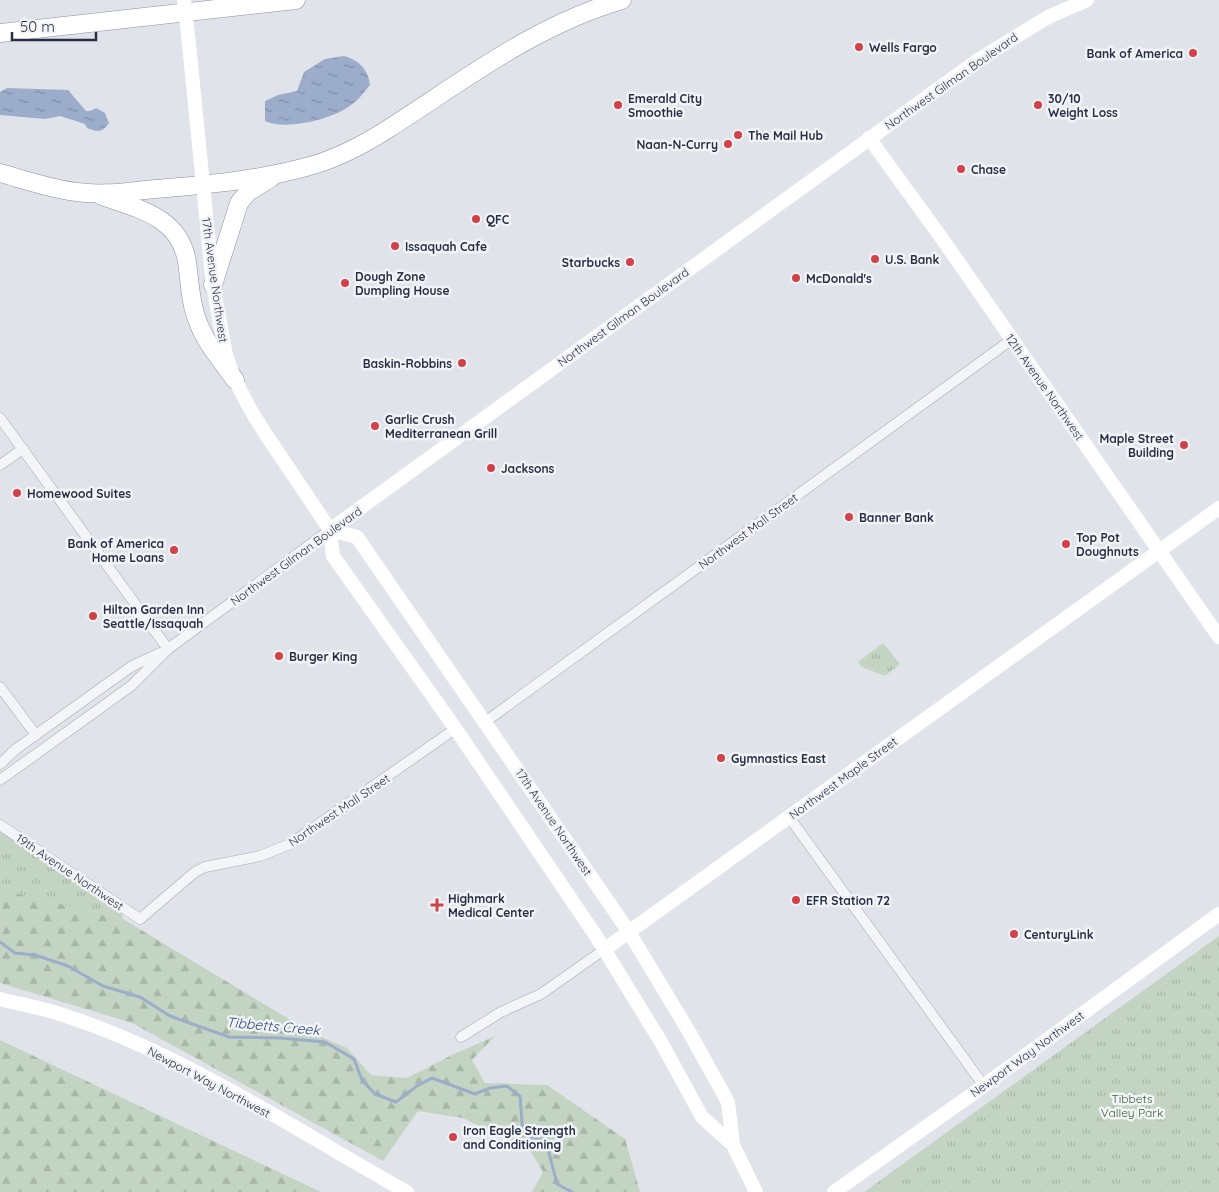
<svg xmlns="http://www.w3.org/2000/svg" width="1219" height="1192" viewBox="0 0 1219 1192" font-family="Quicksand,sans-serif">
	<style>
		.forest { fill: url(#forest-firs) }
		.park { fill: url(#park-tufts) }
		.water { fill: url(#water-ripples) }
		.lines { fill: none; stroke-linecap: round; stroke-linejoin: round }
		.stream { stroke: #9badcb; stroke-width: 3 }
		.street-casing { stroke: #a6a9b4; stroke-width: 11 }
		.highway-casing { stroke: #888fa1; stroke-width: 19 }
		.street { stroke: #f4f5f8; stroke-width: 10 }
		.secondary { stroke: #fff; stroke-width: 14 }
		.highway { stroke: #fff; stroke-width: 18 }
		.secondary-bridge { stroke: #fff; stroke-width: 14 }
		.poi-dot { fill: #d34148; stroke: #f1f3f7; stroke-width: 2 }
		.labels { text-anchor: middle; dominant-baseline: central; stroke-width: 5; stroke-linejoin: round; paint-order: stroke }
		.poi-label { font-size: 12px; font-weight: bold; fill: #282f42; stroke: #f1f3f7; text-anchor: start }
		.street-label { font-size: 12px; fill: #282f42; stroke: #f1f3f7 }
		.park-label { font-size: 12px; fill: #385f35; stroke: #f1f3f7 }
		.water-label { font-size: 14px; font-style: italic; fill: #314978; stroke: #f1f3f7 }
	</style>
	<defs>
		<pattern id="forest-firs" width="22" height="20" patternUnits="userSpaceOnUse" patternTransform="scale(1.25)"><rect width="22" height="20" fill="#c4d4c2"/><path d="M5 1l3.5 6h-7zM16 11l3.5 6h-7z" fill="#a8b6a8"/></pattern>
		<pattern id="park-tufts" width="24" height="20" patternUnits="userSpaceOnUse" patternTransform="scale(1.25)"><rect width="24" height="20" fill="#c4d4c2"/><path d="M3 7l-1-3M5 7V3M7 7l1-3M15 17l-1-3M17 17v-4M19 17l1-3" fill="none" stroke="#a8b6a8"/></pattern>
		<pattern id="water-ripples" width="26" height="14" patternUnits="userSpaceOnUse" patternTransform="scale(1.25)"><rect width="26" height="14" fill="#9badcb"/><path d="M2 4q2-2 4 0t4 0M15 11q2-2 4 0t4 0" fill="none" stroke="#7e8da6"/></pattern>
	</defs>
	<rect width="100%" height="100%" fill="#e1e3ea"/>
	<g class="forest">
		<path d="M 0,889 L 123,919 L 312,1033 L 347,1048 L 371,1075 L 407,1078 L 452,1055 L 495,1036 L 472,1060 L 485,1083 L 547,1085 L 625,1139 L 640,1192 L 532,1192 L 543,1172 L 531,1152 L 463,1118 L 418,1111 L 383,1161 L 132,1023 L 0,983 Z"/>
		<path d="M 0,1040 L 321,1192 L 0,1192 Z"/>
	</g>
	<g class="park">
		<path d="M 883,643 L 900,664 L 885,676 L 862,667 L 858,662 Z"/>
		<path d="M 0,825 L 120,905 L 123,919 L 0,889 Z"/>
		<path d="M 1219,936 L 1219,1192 L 864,1192 Z"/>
	</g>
	<g class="water">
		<path d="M 344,56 C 359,60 368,69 370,85 C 364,92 359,100 351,105 C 334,119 285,131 265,121 L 265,101 L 278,95 L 297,91 L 304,72 L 325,59 Z"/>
		<path d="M 7,88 L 68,90 L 86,111 L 90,111 L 96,108 L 105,113 L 109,123 C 102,133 97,132 87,128 L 85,124 L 60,116 L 45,119 L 0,115 L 0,92 Z"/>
	</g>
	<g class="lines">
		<path class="stream" d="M 0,942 L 15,953 L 35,955 L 68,966 L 103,986 L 140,997 L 170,1016 L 229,1037 L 280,1038 L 325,1042 L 354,1059 L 362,1080 L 375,1094 L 396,1102 L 417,1086 L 432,1078 L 475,1094 L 490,1088 L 507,1086 L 520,1096 L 523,1135 L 546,1141 L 557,1184 L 572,1192"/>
		<defs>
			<g id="street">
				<path d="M 0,418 L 168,649"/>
				<path d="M 0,465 L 23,449"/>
				<path d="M 0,687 L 36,735"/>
				<path d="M 485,722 L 1011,340"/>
				<path d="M 0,764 L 16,749 L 132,666 L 160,653"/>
				<path d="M 0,780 L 131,686 L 168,649 L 330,530"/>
				<path d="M 789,817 L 984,1086"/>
				<path d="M 0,825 L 140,919 L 195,872 L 205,867 L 260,856 L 290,844 L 455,729"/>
				<path d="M 461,1037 L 501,1012 L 541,994 L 605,949"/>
			</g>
			<g id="highway">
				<path d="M 0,33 L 296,0"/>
				<path d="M 0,173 C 25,180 51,189 77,192 C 103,196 130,191 156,189 C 204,185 259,180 306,167 C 334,160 363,145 388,129 C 463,81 535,25 622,0"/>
				<path d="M 102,196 C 139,209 180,217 187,262 C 190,282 190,303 198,322 C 206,344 222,361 235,380"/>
				<path d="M 213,285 L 239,203 L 248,192 L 271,178"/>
			</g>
		</defs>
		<use href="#street" class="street-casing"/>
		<use href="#highway" class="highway-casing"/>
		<use href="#street" class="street"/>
		<g class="secondary">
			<path d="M 189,44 L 213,285 L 226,355 L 235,380 L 250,409 L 265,433 L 330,530 L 333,556 L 453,725 L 596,936 L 661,1042 L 702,1117 L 733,1145 L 756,1192"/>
			<path d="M 869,138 L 943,240 L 1219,637"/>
			<path d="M 330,530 L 978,60 L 1048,17 L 1087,0"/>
			<path d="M 330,530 L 357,537 L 629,932 L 688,1030 L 728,1102 L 733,1145"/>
			<path d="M 605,949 L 1219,508"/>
			<path d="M 0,999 C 22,1005 45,1008 66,1016 C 186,1055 297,1131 407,1192"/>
			<path d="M 834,1192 L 971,1095 L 1219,914"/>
		</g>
		<use href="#highway" class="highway"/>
		<path class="secondary-bridge" d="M 184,0 L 189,44"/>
	</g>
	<g class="poi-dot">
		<circle cx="859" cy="47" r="5"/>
		<circle cx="1193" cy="53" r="5"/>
		<circle cx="618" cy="105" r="5"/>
		<circle cx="1038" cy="105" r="5"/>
		<circle cx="738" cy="135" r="5"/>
		<circle cx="728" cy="144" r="5"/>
		<circle cx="961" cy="169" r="5"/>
		<circle cx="476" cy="219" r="5"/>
		<circle cx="395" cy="246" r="5"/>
		<circle cx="875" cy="259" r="5"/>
		<circle cx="630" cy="262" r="5"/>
		<circle cx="796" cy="278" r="5"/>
		<circle cx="345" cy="283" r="5"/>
		<circle cx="462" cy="363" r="5"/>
		<circle cx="375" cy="426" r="5"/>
		<circle cx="1184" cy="445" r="5"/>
		<circle cx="491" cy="468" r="5"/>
		<circle cx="17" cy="493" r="5"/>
		<circle cx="849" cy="517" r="5"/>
		<circle cx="1066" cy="544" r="5"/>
		<circle cx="174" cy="550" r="5"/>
		<circle cx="93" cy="616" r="5"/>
		<circle cx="279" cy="656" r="5"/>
		<circle cx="721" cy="758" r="5"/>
		<circle cx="796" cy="900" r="5"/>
		<path d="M434.5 897.5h5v5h5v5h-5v5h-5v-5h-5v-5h5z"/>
		<circle cx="1014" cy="934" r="5"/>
		<circle cx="453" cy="1137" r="5"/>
	</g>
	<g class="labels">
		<g class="poi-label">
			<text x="869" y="47">Wells Fargo</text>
			<text x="1183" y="53" text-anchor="end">Bank of America</text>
			<text x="628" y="98">Emerald City<tspan x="628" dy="14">Smoothie</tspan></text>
			<text x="1048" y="98">30/10<tspan x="1048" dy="14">Weight Loss</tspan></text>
			<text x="748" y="135">The Mail Hub</text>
			<text x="718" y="144" text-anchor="end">Naan-N-Curry</text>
			<text x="971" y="169">Chase</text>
			<text x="486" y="219">QFC</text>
			<text x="405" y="246">Issaquah Cafe</text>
			<text x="885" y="259">U.S. Bank</text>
			<text x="620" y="262" text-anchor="end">Starbucks</text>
			<text x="355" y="276">Dough Zone<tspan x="355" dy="14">Dumpling House</tspan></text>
			<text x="806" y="278">McDonald's</text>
			<text x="452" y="363" text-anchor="end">Baskin-Robbins</text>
			<text x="385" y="419">Garlic Crush<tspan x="385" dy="14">Mediterranean Grill</tspan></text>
			<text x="1174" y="438" text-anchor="end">Maple Street<tspan x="1174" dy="14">Building</tspan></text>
			<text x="501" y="468">Jacksons</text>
			<text x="27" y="493">Homewood Suites</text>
			<text x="859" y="517">Banner Bank</text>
			<text x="1076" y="537">Top Pot<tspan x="1076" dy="14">Doughnuts</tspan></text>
			<text x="164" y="543" text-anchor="end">Bank of America<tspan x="164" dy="14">Home Loans</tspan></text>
			<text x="103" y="609">Hilton Garden Inn<tspan x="103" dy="14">Seattle/Issaquah</tspan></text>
			<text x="289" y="656">Burger King</text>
			<text x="731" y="758">Gymnastics East</text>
			<text x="448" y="898">Highmark<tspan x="448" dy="14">Medical Center</tspan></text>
			<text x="806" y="900">EFR Station 72</text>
			<text x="1024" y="934">CenturyLink</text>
			<text x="463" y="1130">Iron Eagle Strength<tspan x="463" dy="14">and Conditioning</tspan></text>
		</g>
		<g class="street-label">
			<text transform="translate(951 81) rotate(-35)">Northwest Gilman Boulevard</text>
			<text transform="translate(215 280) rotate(82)">17th Avenue Northwest</text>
			<text transform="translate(623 317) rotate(-36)">Northwest Gilman Boulevard</text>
			<text transform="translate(1045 387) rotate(55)">12th Avenue Northwest</text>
			<text transform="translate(748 531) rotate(-36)">Northwest Mall Street</text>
			<text transform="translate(296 556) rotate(-36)">Northwest Gilman Boulevard</text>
			<text transform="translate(843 778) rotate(-36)">Northwest Maple Street</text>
			<text transform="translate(339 810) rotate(-34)">Northwest Mall Street</text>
			<text transform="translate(554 822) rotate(56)">17th Avenue Northwest</text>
			<text transform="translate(70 872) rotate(34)">19th Avenue Northwest</text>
			<text transform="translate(1027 1054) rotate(-36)">Newport Way Northwest</text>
			<text transform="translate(209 1082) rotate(28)">Newport Way Northwest</text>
		</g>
		<g class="park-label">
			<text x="1132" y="1098">Tibbets<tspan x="1132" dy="14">Valley Park</tspan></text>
		</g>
		<g class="water-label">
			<text transform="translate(273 1026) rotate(5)">Tibbetts Creek</text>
		</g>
	</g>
	<path d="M12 32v8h84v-8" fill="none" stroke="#282f42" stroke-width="2.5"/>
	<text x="20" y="32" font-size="15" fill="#282f42" stroke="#f1f3f7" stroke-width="4" paint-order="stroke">50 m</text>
</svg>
